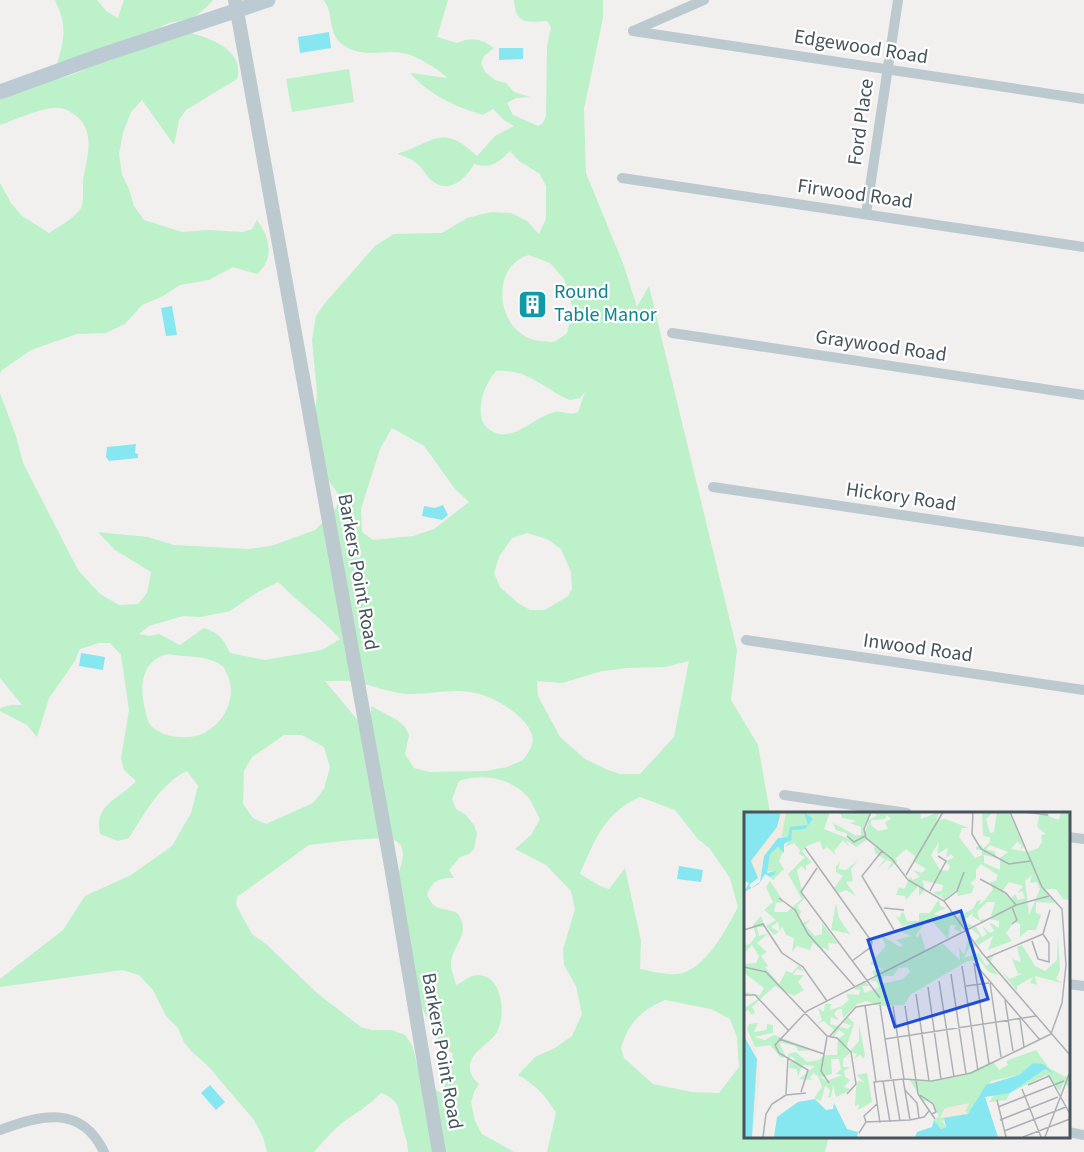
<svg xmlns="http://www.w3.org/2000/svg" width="1084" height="1152" viewBox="0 0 1084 1152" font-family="'Source Sans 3',sans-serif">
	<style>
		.green { fill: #bcf1ca; fill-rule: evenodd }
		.water { fill: #87e7f0 }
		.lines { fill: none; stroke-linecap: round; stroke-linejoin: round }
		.minor { stroke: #bcc9cf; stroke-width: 10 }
		.tertiary { stroke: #bcc9cf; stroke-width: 14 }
		.secondary { stroke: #bccad4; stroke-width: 15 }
		.labels { text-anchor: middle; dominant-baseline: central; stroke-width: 4.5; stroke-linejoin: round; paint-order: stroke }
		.street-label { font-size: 20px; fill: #46555d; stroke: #fff }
		.culture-label { font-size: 20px; fill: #0d838f; stroke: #fff; text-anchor: start }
		.inset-road { fill: none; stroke: #adb1b5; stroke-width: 1.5 }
		.view { fill: #1d4ed8; fill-opacity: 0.15; stroke: #1d4ed8; stroke-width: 3 }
		.inset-edge { fill: none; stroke: #46555d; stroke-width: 3 }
	</style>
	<rect width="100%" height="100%" fill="#f2efef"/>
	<g class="green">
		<path d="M 55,0 L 97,0 L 106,11 L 118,18 L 124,0 L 213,0 C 205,9 196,18 184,20 C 172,23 172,20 160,28 L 57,64 C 65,37 67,26 55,0 Z"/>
		<path d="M 323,0 L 448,0 L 437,37 L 457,43 C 471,36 482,39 494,48 L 484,56 L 481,63 L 485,72 L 495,80 L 506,83 L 514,92 L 530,97 L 516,98 L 507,103 L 513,115 L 538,126 L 543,123 L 546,116 L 547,47 L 551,27 L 547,21 C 526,23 515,23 514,0 L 603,0 L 603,18 L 584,109 L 586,173 L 624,266 L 637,307 L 649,286 L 737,650 L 731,700 L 758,745 L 770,813 L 745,813 L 745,1136 L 829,1136 L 825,1152 L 547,1152 L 556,1113 C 545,1095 536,1085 518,1075 L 535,1057 L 555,1048 L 572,1036 L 582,1014 L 576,986 L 564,965 L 563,950 L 575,909 L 571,891 L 546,865 L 515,849 L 531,835 L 540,819 C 536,812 532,801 526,795 C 510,778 481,773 459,781 L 452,799 L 456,809 L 466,815 L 474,825 L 477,834 L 474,849 L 469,854 L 460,857 L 449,870 L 454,878 C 440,878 432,880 427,895 C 436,913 441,906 457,913 C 474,935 449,946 451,967 C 452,973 455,979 456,985 C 461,983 467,978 472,976 C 502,969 507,1013 497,1032 C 490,1044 474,1049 470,1064 C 469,1072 473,1079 479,1084 L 474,1092 L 471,1102 L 475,1121 L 482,1134 L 514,1152 L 408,1152 C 408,1142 405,1137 403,1128 C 398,1111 402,1101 381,1093 C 369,1106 355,1113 342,1123 C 331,1132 323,1142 314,1152 L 267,1152 L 263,1137 L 254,1120 L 208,1066 L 191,1051 L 184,1042 L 178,1028 L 166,1016 L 153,990 L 139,975 L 122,970 L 0,987 L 0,979 L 63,930 L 85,896 L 131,875 L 172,846 L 191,813 L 198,786 L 187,771 C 160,784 145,813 129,838 L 118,841 L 100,834 C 94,803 118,801 136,781 L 124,770 L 121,758 L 129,710 L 121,655 L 110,643 L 99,643 L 80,649 L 75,661 L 49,698 L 37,737 L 27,725 L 0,711 L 0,708 L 11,705 L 22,705 L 0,678 L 0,393 L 16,436 L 23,463 L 78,570 L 100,594 L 119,605 L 138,604 L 147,593 L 151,572 L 115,550 L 98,532 L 148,537 L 174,545 L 248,549 L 271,546 L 315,530 L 334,511 L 341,498 L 320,468 L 313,436 L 317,393 L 312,340 L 316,316 L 325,303 L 375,246 L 394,234 L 442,233 L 467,218 L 491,212 L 511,213 L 527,221 L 539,234 L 546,219 L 546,186 L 540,174 L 519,161 L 510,151 C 498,163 491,169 474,164 C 465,180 448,195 431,180 C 425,174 421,166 415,162 C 410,158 403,156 397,154 C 435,142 442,123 477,156 L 495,136 L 514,126 L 504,120 L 493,109 L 483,115 C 454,106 431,96 410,73 L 448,78 C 434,67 420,57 403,53 C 383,49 364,59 343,45 C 326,32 335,12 323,0 ZM 529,255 L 550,263 L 564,279 L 573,309 L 567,333 C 563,336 559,339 555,341 C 551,343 545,341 541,341 C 496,337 488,266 529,255 ZM 496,371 C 530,369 542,388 570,400 L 580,398 L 585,392 L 578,412 C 570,416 563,411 555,412 C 533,417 512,445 490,430 C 485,427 482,422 481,415 C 479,398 486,384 496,371 ZM 392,428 L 424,446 L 455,489 L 469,502 L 434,529 L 413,536 L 373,540 L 362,532 L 361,509 L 380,449 ZM 527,533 L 547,539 L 561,549 L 571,572 L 572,589 L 568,596 L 545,610 L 530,610 L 518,603 L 500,587 L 494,573 L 499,557 L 512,538 ZM 278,582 C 298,602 321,618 340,639 L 322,650 L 265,660 L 230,653 C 223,638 219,633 204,628 L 180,645 L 159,634 L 149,636 L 139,634 L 149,626 L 183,616 L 201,617 L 230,611 L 258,592 ZM 168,654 C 186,658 205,654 221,665 C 225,668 226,672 228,676 C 237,698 224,723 204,733 C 189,741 159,738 149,723 C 147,719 146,713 145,709 C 139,686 142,660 168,654 ZM 689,661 L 674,737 L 640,774 L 620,774 L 608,770 L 585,759 L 560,737 L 538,696 L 537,681 L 562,683 L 602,671 L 627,668 L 665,667 ZM 325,681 C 335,681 347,680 357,682 C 375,686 392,694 411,694 C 432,694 453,688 475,693 C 493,696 527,716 532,735 C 535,744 528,753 523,760 L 507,767 L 486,771 L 430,772 L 414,768 L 405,754 L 409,735 L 405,727 L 397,720 L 371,706 L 371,736 ZM 284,735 L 302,735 L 324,747 L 330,767 L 324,789 L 313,803 L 266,824 L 253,818 L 243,804 L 244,771 L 252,757 ZM 640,797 L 675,810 L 697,838 L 710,849 L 730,878 L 738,907 C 727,928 704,972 677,974 C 665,975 651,971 640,969 L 641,941 L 625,868 L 609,889 L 600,886 L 580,874 C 594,841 605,812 640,797 ZM 385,838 C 410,841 403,858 398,876 L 421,1006 L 441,1044 L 453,1054 L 450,1070 L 442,1093 L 426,1086 L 417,1064 L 412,1045 L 405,1035 L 392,1030 L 372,1030 L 361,1027 L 317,993 L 266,944 L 252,934 L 236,905 L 237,897 L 309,845 L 352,840 ZM 665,1000 L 711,1009 L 730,1019 L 737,1037 L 739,1067 L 719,1093 L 692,1092 L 653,1084 L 624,1058 L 621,1048 C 629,1022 640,1011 665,1000 Z"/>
		<path d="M 191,33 C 213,39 245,51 237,79 L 186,110 L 179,120 L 174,145 L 142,100 L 131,112 L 123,133 L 119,154 L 122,175 L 129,189 L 134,206 L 144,220 L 182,232 L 208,230 L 243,232 L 252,229 L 257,220 C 270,238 275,258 257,274 L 233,267 L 209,280 L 180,285 L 163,296 L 142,305 L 125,324 L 106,333 L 77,334 L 31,350 L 1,371 L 0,374 L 0,183 L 11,203 L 22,216 L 49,233 C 58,227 71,220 79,211 C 86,203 81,186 84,175 C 88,155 95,129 75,115 C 68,110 62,107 53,108 C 35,110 17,119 0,125 L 0,99 L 24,89 L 74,74 L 127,51 Z"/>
		<path d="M 349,69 L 354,102 L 292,112 L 286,79 Z"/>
	</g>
	<g class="water">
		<path d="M 329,32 L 331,48 L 300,53 L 298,37 Z"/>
		<path d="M 499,48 L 523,48 L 523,59 L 499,60 Z"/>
		<path d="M 172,306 L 177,335 L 166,336 L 161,308 Z"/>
		<path d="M 136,444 L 135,453 L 138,454 L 138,458 L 109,461 L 106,457 L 107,447 Z"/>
		<path d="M 443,505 L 448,515 L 442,520 L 422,516 L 424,506 L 435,508 Z"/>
		<path d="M 81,653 L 105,657 L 103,670 L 79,666 Z"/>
		<path d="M 679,866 L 703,870 L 701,882 L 677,879 Z"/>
		<path d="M 210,1085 L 225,1102 L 216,1110 L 201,1093 Z"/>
	</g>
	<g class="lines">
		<g class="minor">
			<path d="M 633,31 L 1084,99"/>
			<path d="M 633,31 L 704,0"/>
			<path d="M 622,178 L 1084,247"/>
			<path d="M 866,214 L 898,0"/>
			<path d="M 672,333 L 1084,395"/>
			<path d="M 713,487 L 1084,542"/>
			<path d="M 746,640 L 1084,690"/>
			<path d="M 784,795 L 907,813"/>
			<path d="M 1068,837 L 1084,839"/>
			<path d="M 1068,984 L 1084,986"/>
			<path d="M 0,1130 C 41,1115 81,1104 104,1152"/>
			<path d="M 1068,1132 L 1084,1135"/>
		</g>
		<path class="tertiary" d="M 235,0 L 391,866 L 439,1152"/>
		<path class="secondary" d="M 0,92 L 102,55 L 268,0"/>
	</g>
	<defs>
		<symbol id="building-square" viewBox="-11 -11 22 22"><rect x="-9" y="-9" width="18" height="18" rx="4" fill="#0f9aa8" stroke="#fff"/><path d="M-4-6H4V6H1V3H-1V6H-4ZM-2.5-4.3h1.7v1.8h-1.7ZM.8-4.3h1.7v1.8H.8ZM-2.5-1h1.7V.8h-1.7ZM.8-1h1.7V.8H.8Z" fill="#fff"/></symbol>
	</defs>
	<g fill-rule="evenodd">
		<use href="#building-square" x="516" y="288" width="33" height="33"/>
	</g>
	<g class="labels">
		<g class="street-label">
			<text transform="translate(861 47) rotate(9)">Edgewood Road</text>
			<text transform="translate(861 122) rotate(-82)">Ford Place</text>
			<text transform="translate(855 194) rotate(8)">Firwood Road</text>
			<text transform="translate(881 346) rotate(8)">Graywood Road</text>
			<text transform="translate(901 497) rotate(8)">Hickory Road</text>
			<text transform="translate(358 572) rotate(80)">Barkers Point Road</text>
			<text transform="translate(918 648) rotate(8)">Inwood Road</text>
			<text transform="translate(442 1051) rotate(80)">Barkers Point Road</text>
		</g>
		<g class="culture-label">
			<text x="554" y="292">Round<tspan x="554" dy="23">Table Manor</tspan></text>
		</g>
	</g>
	<g transform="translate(744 812)">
		<rect width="326" height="326" fill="#f2efef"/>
		<path d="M 42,0 L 86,0 L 80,17 L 105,27 L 102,21 L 92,18 L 89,11 L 111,23 L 117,23 L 117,15 L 106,11 L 113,9 L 98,6 L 96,0 L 127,0 L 120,14 L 120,24 L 125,8 L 133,4 L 129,0 L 176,0 L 177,7 L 195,0 L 192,9 L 201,7 L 225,16 L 218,16 L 215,25 L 231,46 L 238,43 L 238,37 L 232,38 L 232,35 L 238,33 L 239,37 L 246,30 L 246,25 L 239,24 L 238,0 L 249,0 L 242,7 L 246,21 L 250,20 L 253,0 L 265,0 L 280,35 L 276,37 L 278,33 L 273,30 L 267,37 L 284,40 L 294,36 L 298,30 L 297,23 L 302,22 L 293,15 L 295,4 L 301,0 L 309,0 L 304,2 L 306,5 L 315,8 L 317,0 L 325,0 L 325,88 L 319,87 L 312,77 L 299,77 L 311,91 L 292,90 L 292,101 L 297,103 L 292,118 L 284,118 L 276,125 L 276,112 L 270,110 L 262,121 L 268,129 L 244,138 L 249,124 L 234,133 L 231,129 L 236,124 L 227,117 L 232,115 L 238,125 L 243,122 L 238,114 L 246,121 L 250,119 L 245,110 L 255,116 L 255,109 L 246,107 L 256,101 L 247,104 L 251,90 L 243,90 L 233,100 L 236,108 L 241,107 L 238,110 L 228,104 L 230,100 L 219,109 L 229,114 L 222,116 L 218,112 L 217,120 L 210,117 L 212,113 L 206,113 L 204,127 L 187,108 L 180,112 L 171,124 L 174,125 L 176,120 L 182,138 L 199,132 L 216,148 L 215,135 L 220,143 L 225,124 L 232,135 L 225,135 L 220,146 L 235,141 L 242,154 L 246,151 L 242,146 L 250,143 L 246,151 L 254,163 L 245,160 L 235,148 L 223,149 L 166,183 L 160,193 L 138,194 L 122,189 L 113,192 L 99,206 L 98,197 L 93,198 L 90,202 L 95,208 L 87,205 L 86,212 L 104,217 L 107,213 L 99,211 L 104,205 L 110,211 L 102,236 L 106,239 L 115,229 L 115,213 L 121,242 L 120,247 L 116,243 L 110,247 L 113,242 L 107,240 L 99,247 L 99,255 L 106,255 L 100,259 L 101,265 L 106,268 L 100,275 L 106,277 L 103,280 L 92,285 L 89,274 L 87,285 L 84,286 L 86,278 L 81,274 L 77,289 L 70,286 L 78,275 L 74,264 L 69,261 L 66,266 L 69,268 L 55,267 L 71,254 L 59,253 L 54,264 L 53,257 L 45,256 L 46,249 L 52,248 L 47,244 L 45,248 L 44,242 L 52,240 L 63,250 L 75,248 L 80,243 L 93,243 L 94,227 L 101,222 L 95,218 L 88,227 L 90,218 L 80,209 L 73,211 L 78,208 L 74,196 L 80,200 L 81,192 L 87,192 L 86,198 L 98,194 L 105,188 L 102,182 L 115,183 L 116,178 L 110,177 L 120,169 L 126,174 L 118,174 L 121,181 L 135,175 L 132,169 L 126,170 L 131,165 L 128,159 L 138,157 L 126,152 L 142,134 L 137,123 L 156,135 L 159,133 L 152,128 L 168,124 L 158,120 L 163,112 L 159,115 L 151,103 L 155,106 L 159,99 L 163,109 L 175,109 L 175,101 L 186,101 L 195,87 L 196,94 L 202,96 L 189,102 L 197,104 L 207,99 L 216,110 L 213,105 L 229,97 L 233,89 L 237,88 L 235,93 L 241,88 L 249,77 L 246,70 L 252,69 L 254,63 L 237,52 L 232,58 L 232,67 L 226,71 L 230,74 L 228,81 L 214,84 L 212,78 L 200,88 L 197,84 L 200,80 L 195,84 L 189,80 L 198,79 L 199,73 L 178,68 L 181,78 L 175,84 L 175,73 L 162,88 L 161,84 L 152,83 L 155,75 L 160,77 L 167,64 L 168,68 L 176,65 L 169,58 L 178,61 L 182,57 L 169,49 L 171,44 L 162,37 L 152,46 L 153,50 L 143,58 L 148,50 L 143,48 L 133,57 L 141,47 L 131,41 L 130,35 L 136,37 L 124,27 L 112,35 L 102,28 L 105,35 L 99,28 L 90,39 L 92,43 L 83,35 L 79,38 L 76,29 L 63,34 L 58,39 L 68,51 L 62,53 L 62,59 L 58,54 L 53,58 L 60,87 L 53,94 L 57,100 L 55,104 L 59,111 L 67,107 L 61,113 L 71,124 L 78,122 L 78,111 L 94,132 L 84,131 L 85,139 L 79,135 L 79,139 L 69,130 L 66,138 L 53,134 L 48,140 L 50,126 L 42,123 L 38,114 L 36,119 L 34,110 L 27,115 L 35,120 L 30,123 L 22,114 L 32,108 L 20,98 L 29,90 L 22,75 L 26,69 L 40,90 L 32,91 L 30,100 L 43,100 L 58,87 L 44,62 L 61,45 L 55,42 L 56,38 L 50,31 L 41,35 L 46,28 L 37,24 ZM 143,3 L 147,7 L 141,10 L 144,17 L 134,19 L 127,13 L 127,8 L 141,7 ZM 195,30 L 193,42 L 204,36 L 202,46 L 207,42 L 210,45 L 201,50 L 206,54 L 204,59 L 196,58 L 187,43 ZM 246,33 L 264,40 L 256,46 L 256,58 L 240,51 L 240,43 L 253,46 L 250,39 L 242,38 ZM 288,63 L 286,71 L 293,70 L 296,77 L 285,103 L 281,69 ZM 265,70 L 279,74 L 273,81 L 278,79 L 281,86 L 274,88 L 271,82 L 267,87 L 259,78 ZM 164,155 L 166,160 L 159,167 L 137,172 L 140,164 L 149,164 L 155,156 ZM 87,247 L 95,247 L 97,257 L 92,262 L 99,263 L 82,269 L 77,265 L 88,262 ZM 33,35 L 40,37 L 35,49 L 40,57 L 29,68 L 26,65 L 32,60 L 23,59 L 26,42 ZM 114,48 L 107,57 L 109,69 L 102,70 L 112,84 L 102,78 L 95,81 L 90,76 L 99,64 L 92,60 L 92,54 L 96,50 L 94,57 L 102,58 ZM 92,91 L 95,106 L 106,122 L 87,118 ZM 17,104 L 21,115 L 13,115 L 15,124 L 25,121 L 13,131 L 23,140 L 17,144 L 24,154 L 21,155 L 35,172 L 42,159 L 48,161 L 55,153 L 60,160 L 53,157 L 49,163 L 60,163 L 54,170 L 60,178 L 50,184 L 31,174 L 8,195 L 11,200 L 8,203 L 4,198 L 0,201 L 0,196 L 16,186 L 6,181 L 0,186 L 0,180 L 16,183 L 20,176 L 0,161 L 0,152 L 12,151 L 15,144 L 8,133 L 0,142 L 0,129 L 1,133 L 6,132 L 12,124 L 9,113 ZM 314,124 L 316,158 L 312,167 L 318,171 L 291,164 L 293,173 L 286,171 L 289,165 L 273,174 L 273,179 L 257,159 L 266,167 L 279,161 L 274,162 L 268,147 L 277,150 L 273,135 L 278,133 L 291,154 L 301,159 L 313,148 ZM 14,211 L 10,220 L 23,218 L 23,212 L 29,213 L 29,221 L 10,225 L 21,228 L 30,223 L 70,238 L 54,239 L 52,234 L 35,230 L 42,245 L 37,246 L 26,233 L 11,235 L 3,217 L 5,212 ZM 292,238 L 305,256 L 321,265 L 325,261 L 325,276 L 320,270 L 316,279 L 302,263 L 266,281 L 262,288 L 245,290 L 252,281 L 266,281 L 302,256 L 289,251 L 275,263 L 247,269 L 232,295 L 224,302 L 198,309 L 202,315 L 197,317 L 190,308 L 195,304 L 187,289 L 179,289 L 165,267 L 185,269 L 222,262 L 249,249 L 255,258 L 264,253 L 262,249 ZM 123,261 L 128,290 L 114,298 L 115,293 L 111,294 L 112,276 L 114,269 L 120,270 L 113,263 Z" fill="#bcf1ca" fill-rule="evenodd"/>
		<path d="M 37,0 L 42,0 L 38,23 L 20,46 L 15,69 L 7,49 L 33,15 ZM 0,219 L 12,238 L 16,264 L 9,325 L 12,244 ZM 226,291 L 221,299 L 224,302 L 196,306 L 201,296 Z" fill="#f3eadf"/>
		<path d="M 0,0 L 37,0 L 33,15 L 7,49 L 14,66 L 5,73 L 7,76 L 16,70 L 20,44 L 34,26 L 44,25 L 46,15 L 64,13 L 60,0 L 69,7 L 61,17 L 48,18 L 47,28 L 40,32 L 40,41 L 34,35 L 26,42 L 23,61 L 32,59 L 31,62 L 26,65 L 21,62 L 15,72 L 0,80 L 5,71 L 0,69 ZM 0,224 L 13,247 L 8,325 L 0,325 ZM 289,251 L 299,252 L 310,262 L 301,257 L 266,281 L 241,285 L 254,325 L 171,325 L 173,320 L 188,315 L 190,308 L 197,317 L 202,315 L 200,306 L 224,302 L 242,273 L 275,263 ZM 71,287 L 82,298 L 89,297 L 90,291 L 103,317 L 114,320 L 113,325 L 30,325 L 33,305 L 54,290 Z" fill="#87e7f0"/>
		<path class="inset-road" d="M 127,0 L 120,17 L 122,26 L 148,47 L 164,68 L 200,89 L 238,141 L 326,243M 229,0 L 228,22 L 237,37 L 265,52 L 287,49M 266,0 L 298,75 L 318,97 L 322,153 L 318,191 L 307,222M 280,0 L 304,3M 103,24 L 110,30 L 121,24M 61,36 L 128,130 L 127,135 L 108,149M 138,39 L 118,64 L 150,118M 73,56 L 57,80 L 136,186M 162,63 L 199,0M 236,67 L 262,81 L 272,93M 186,79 L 202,49 L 194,44M 35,86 L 51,98 L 64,122 L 111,175M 200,89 L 213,79 L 220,60M 268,95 L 273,108 L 268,112M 140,96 L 160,98M 0,118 L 19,112 L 38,141 L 59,155 L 83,189M 299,122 L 306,98M 288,129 L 294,147 L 305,150 L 305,131 L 299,122M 242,146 L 299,122M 230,151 L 245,252M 231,152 L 296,228M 218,154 L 234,259M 0,155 L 22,160 L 83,224 L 93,226 L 107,240 L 112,272 L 103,282M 207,162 L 222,262M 195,169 L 210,265M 246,171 L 257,245M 222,174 L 245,171M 184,175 L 197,267M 172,182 L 185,269M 0,183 L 11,183 L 44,218M 261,188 L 269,239M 121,193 L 132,270M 136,193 L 147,267M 149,194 L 160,267M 161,194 L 174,282M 276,207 L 280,235M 83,225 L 77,259 L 85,271M 85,225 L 112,195 L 137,191M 35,227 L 80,242M 141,227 L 292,204M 149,267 L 156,309M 159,267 L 166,308M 139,269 L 146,310M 284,273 L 305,264 L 326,302M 278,277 L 297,325M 161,278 L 173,291 L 175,306M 57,280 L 64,258 L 35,241 L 31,233 L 63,199 L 272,93 L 305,84M 42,282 L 44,245M 174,282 L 191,307M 176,283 L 189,292 L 192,300 L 188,302M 253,288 L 262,325M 254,295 L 320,269M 256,308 L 314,285M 122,310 L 166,308 L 180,305 L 185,299M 136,311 L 130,270 L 160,267 L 188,269 L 227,261 L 307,222M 260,319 L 322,295M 115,321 L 122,310 L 120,304 L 133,292M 19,325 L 22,302 L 28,292 L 42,283 L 62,281M 279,325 L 326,307M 301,325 L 326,260"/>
		<path class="view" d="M 217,99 L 244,187 L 151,215 L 124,128 Z"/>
		<rect width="326" height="326" class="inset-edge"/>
	</g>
</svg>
